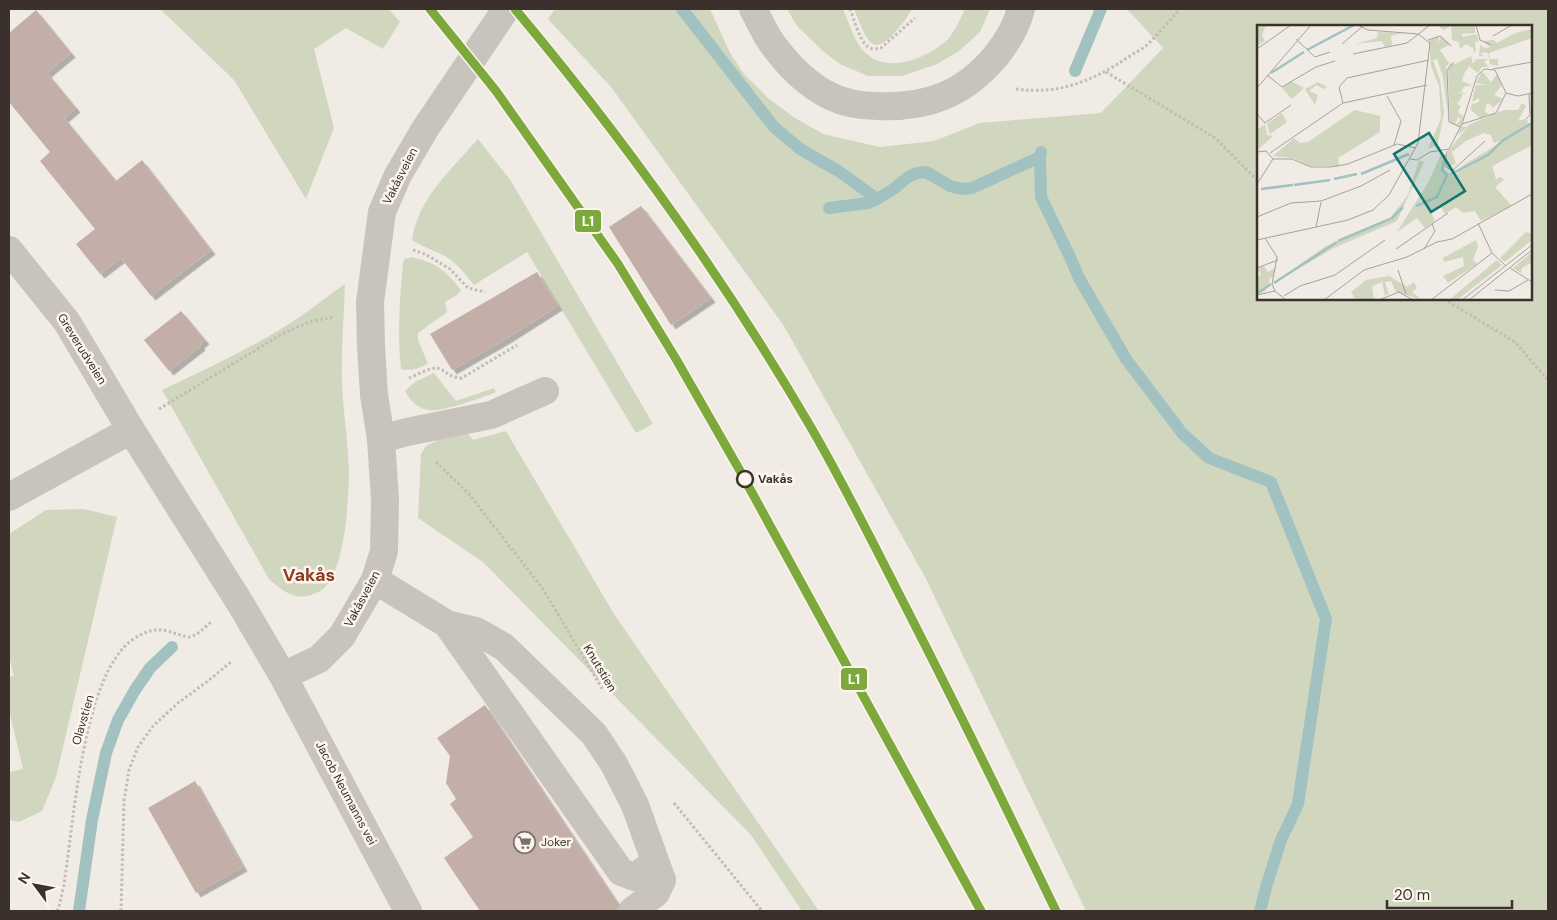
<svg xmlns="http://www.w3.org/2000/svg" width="1557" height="920" viewBox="0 0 1557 920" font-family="'DM Sans',sans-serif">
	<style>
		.green { fill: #d1d6bf; fill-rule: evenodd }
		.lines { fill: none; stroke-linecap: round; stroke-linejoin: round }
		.stream { stroke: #a1c2c1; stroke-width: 12 }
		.building { fill: #c3afa7; filter: url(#shadow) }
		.path { stroke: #c2bbb6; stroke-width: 3; stroke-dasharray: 2.5 2.5; stroke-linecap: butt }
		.minor { stroke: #c9c3be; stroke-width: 28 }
		.rail-1-casing { stroke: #fbf5ee; stroke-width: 12 }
		.rail-1 { stroke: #7da83b; stroke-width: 9 }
		.stop-dot { fill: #fbf5ee; stroke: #3b302b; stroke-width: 2.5 }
		.labels { text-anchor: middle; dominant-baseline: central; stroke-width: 5; stroke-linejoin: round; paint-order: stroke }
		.street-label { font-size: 12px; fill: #3b302b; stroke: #fbf5ee }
		.stop-label { font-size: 12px; font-weight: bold; fill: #3b302b; stroke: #fbf5ee; text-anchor: start }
		.poi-label { font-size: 12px; fill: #3b302b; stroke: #fbf5ee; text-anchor: start }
		.district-label { font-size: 18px; font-weight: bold; fill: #8c3b22; stroke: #fbf5ee }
		.inset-river { fill: none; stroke: #a1c2c1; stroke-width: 2.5 }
		.inset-road { fill: none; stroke: #a8a09b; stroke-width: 1 }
		.view { fill: #0f766e; fill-opacity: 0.15; stroke: #0f766e; stroke-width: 2.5 }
		.inset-edge { fill: none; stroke: #3b302b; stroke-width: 2.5 }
		.line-badge { stroke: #fbf5ee; stroke-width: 2 }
		.badge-label { font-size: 14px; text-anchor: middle; font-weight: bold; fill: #fff }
	</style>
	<defs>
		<filter id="shadow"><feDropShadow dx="4.5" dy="4.5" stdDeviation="0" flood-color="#0004"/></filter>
	</defs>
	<rect width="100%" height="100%" fill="#f0ebe5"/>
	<g class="green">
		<path d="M 160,9 L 389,9 L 400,22 L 383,49 L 346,28 L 314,49 L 334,128 L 306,199 L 234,80 Z"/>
		<path d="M 555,9 L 710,9 L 730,53 L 744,74 L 768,98 L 795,118 L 823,134 L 880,147 L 934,141 L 980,123 L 1101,113 L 1163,48 L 1127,9 L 1548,9 L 1548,911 L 1086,911 L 925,577 L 784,326 L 611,87 L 548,19 ZM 1531,26 L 1531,299 L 1258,299 L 1258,26 Z"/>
		<path d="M 787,9 L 843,9 C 849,23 855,45 868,55 C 890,73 926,58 945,42 C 954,34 960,19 965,9 L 990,9 L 980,32 L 959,51 L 937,64 L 902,76 L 868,76 L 840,64 L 824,52 L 797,26 Z"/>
		<path d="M 854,9 L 912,9 C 908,17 884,51 873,44 C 865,40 858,18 854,9 Z"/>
		<path d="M 478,139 L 511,181 L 653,424 L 636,433 L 527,252 L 474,285 C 465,274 457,263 445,256 C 434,250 422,247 412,240 C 418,198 452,169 478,139 Z"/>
		<path d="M 411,257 C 437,263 445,270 461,290 L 457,295 L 445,302 L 447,312 L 418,333 L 418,340 L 428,364 C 419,368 410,372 401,369 C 397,333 400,298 403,262 L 405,259 Z"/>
		<path d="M 345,284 C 344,316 341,349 342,382 C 343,414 349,445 349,477 C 348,504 345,570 323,589 C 321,591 316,593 313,594 C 296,602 281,590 269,579 L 162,390 C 209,368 258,345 301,316 C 316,306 330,294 345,284 Z"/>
		<path d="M 434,373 L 456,401 L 494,388 L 496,392 C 481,398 443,412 428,410 C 417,408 410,400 405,391 L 415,382 Z"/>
		<path d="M 462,427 L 473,440 L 506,431 L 614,614 L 819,911 L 802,911 L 751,835 L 483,562 L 418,518 L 421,454 L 426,446 Z"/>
		<path d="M 84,509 L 117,517 L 56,777 L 42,811 L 19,822 L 9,820 L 9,772 L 23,769 L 9,710 L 9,677 L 14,676 L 9,656 L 9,534 L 46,510 Z"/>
	</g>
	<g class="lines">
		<g class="stream">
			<path d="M 682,9 L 774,127 L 800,149 L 840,172 L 877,199 L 895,188 L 908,177 L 917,173 L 926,172 L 950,186 L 962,189 L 972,188 L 1040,157"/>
			<path d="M 1075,71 L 1101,9"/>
			<path d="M 1041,152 L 1040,157 L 1041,197 L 1070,257 L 1079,278 L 1126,359 L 1182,433 L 1209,458 L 1271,482 L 1326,619 L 1298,804 L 1281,840 L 1267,884 L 1260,911"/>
			<path d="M 829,208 L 868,203 L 877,199"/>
			<path d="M 79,911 L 92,820 L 106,753 L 118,720 L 135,690 L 150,668 L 172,647"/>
		</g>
	</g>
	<g class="building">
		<path d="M 36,10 L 71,53 L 47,73 L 76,108 L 64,118 L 116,181 L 142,160 L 211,250 L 151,296 L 121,258 L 100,274 L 76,244 L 95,229 L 40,161 L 50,152 L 9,102 L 9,33 Z"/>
		<path d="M 641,206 L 711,298 L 671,325 L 609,227 Z"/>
		<path d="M 537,272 L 558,306 L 506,339 L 452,370 L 430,334 Z"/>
		<path d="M 181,311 L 205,340 L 200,344 L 201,346 L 169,371 L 144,340 Z"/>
		<path d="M 485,705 L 618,904 L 617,911 L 480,911 L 444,858 L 473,837 L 450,804 L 456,799 L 446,783 L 450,756 L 437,738 Z"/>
		<path d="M 195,781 L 243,867 L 196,893 L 148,808 Z"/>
	</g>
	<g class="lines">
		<g class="path">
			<path d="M 850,9 C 854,19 859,38 866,45 C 870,50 876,49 881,48 L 915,18"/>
			<path d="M 1106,72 L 1215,138 L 1258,181"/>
			<path d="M 1016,89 C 1059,95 1092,81 1127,58 C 1134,53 1143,49 1149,43 C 1160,32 1170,20 1180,9"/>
			<path d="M 413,250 L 425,254 L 450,269 L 468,288 L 485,292"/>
			<path d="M 1444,299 L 1515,342 L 1548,380"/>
			<path d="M 409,378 C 416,375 430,368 436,368 C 445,368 447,378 462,378 L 517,345"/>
			<path d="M 159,409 L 282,334 L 312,321 L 334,317"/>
			<path d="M 436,462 L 469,494 L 543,589 L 603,690"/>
			<path d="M 674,803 L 762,911"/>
			<path d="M 57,911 L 59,907 C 61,897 64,887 65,877 C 74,820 83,676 132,640 C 147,630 157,627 174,633 C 179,634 184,637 189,637 C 197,636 204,628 211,622"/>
			<path d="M 121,911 L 124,801 L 129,770 L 138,747 L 153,726 L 178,703 L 208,681 L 232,661"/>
		</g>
		<g class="minor">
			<path d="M 753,9 C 760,21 765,35 774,46 C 788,65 808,85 830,96 C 844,103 863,106 878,106 C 928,108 964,94 996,56 C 1007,42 1017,26 1021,9"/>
			<path d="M 9,250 L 67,322 L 131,430 L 240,603 L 283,676 L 408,911"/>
			<path d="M 381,439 L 407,432 L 491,415 L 545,391"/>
			<path d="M 9,497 L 131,430"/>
			<path d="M 375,580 L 447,624 L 476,631 L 504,647 L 594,734 L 614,764 L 635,805 L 662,880 L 656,893 L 632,911"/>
			<path d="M 447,624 L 621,872 L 634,877 L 649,867 L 662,880"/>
			<path d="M 283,676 L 319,659 L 342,636 L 375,580 L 384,551 L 385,500 L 381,439 L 374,395 L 371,346 L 370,302 L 382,212 L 398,175 L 425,129 L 506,9"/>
		</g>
		<defs>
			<g id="rail-1">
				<path d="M 430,9 L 496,91 L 618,264 L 676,359 L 739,469 L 981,911"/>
				<path d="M 515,9 C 624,139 723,277 809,424 C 840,477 868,533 896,588 C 951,695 1004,803 1056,911"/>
			</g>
		</defs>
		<use href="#rail-1" class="rail-1-casing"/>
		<use href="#rail-1" class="rail-1"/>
	</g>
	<defs>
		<symbol id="supermarket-ring" viewBox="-11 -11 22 22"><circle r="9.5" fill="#fbf5ee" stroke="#7a716c" stroke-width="1.5"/><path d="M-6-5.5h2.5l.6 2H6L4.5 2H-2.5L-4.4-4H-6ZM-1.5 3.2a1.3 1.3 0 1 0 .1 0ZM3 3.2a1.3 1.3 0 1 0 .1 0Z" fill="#7a716c"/></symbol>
	</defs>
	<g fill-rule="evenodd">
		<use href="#supermarket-ring" x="512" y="830" width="25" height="25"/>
	</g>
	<circle class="stop-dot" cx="745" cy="479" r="8"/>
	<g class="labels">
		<g class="street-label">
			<text transform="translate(400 176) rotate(-63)">Vakåsveien</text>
			<text transform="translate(82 349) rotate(58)">Greverudveien</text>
			<text transform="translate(362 599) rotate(-62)">Vakåsveien</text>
			<text transform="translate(600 668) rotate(59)">Knutstien</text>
			<text transform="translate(83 720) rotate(-74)">Olavstien</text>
			<text transform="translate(346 793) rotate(62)">Jacob Neumanns vei</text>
		</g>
		<g class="stop-label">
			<text x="758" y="479">Vakås</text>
		</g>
		<g class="poi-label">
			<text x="541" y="842">Joker</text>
		</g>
		<g class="district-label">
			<text x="309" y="575">Vakås</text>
		</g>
	</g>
	<g transform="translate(1257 25)">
		<rect width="275" height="275" fill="#f0ebe5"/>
		<path d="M 0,0 L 15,0 L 8,2 L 5,11 L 8,16 L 0,21 ZM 180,0 L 218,0 L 218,8 L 205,9 L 205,12 L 219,9 L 222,16 L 218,17 L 219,27 L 213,29 L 217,27 L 216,23 L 209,19 L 203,24 L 202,17 L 195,15 L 194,1 L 187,5 ZM 275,4 L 275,13 L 232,28 L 233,34 L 241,34 L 241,41 L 233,39 L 231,28 L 224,27 L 226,31 L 222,31 L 223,20 L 228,23 L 234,22 L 225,16 L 236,15 L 240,18 L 258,8 ZM 121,7 L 146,8 L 134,11 L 135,20 L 128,22 L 125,16 L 98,19 L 120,13 ZM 182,11 L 181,19 L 184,11 L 193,19 L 183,25 L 192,38 L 189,42 L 191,91 L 186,52 L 180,34 L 176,35 L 183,55 L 187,88 L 180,123 L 177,121 L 171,124 L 184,93 L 182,61 L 174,41 L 172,15 ZM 214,31 L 216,39 L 219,34 L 229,34 L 229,31 L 230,35 L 227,37 L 232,42 L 225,42 L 221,48 L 212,41 L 207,49 L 205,56 L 216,61 L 208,61 L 204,66 L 209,70 L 200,66 L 206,70 L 200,79 L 204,81 L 201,87 L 207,92 L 203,101 L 199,100 L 204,94 L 201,92 L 198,100 L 193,97 L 191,44 L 193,38 L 198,39 ZM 225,46 L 234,57 L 240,49 L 245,60 L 237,70 L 246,74 L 236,83 L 232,78 L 229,80 L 228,87 L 232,89 L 224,94 L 213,84 L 215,79 L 222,77 L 222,73 L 215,77 L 219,60 L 230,60 L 219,58 ZM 34,56 L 47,63 L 35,74 L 25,63 ZM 61,57 L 70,62 L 67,64 L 59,60 L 52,66 L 61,70 L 58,80 L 48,64 ZM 265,78 L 269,81 L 261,96 L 268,94 L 271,96 L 270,100 L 275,97 L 275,120 L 235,141 L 239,154 L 244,152 L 247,155 L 238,162 L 255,181 L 224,196 L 218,186 L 206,188 L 199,182 L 188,189 L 184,182 L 174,188 L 178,196 L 168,203 L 160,193 L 140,207 L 172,156 L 184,129 L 189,129 L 187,144 L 197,152 L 205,141 L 251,113 L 237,118 L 234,110 L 227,108 L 209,116 L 195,127 L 199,138 L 191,143 L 195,144 L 205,134 L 193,145 L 190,143 L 189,141 L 191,126 L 210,103 L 201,110 L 205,101 L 211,102 L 211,100 L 247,85 L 261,85 ZM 98,85 L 123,91 L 123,107 L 81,133 L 82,141 L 53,141 L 36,133 L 16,131 L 37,113 L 43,118 L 51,117 ZM 25,88 L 30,97 L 13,109 L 10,99 ZM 8,99 L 10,110 L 16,111 L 2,124 L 0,105 ZM 162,135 L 167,137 L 140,196 L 77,223 L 15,259 L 69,221 L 133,193 L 151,170 ZM 269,207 L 275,209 L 275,215 L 248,237 L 243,233 ZM 219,215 L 221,222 L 216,234 L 220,239 L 191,258 L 186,251 L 207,241 L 206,232 L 187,237 L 186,233 ZM 275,227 L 275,237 L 265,243 L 264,248 L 256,243 ZM 240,235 L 245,240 L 200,275 L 192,275 ZM 7,241 L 11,247 L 20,242 L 15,253 L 11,252 L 13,255 L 8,266 L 0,270 L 0,254 L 4,249 L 0,244 ZM 132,251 L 150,262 L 157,257 L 160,263 L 155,267 L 165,275 L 139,267 L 134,256 L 128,257 L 132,269 L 128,271 L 125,257 L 115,261 L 117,275 L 99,275 L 94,267 L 109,255 Z" fill="#d1d6bf"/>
		<path class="inset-river" d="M 50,25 L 97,0M 14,48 L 47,27M 188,130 L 185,145 L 190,150M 104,149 L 152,129M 194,149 L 231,130 L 245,116 L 275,98M 77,154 L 100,149M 37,160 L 73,155M 4,164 L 36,160M 159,181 L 180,172 L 190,150M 134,194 L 146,182M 81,216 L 133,194M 17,258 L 80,217M 1,268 L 14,259"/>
		<path class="inset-road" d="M 219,0 L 223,15 L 234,20M 236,11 L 255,0M 39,14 L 58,32 L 73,27M 171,15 L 183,11 L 194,21M 85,19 L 107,0M 0,24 L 34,0M 96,29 L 150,18 L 173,0M 197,37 L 190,45 L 192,97 L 203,102M 236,44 L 275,37M 10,50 L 25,62 L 59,42 L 78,36M 0,63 L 54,0M 130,71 L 144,96 L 137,120M 86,78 L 82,62 L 90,53 L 172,35M 0,89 L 8,98 L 34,80M 269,94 L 273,90 L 272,69M 205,99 L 239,88 L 249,68M 190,126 L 188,141 L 195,146 L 228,116M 0,127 L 9,126 L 16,134 L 35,134 L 54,142 L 74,142 L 91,139 L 140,119 L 159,123M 13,128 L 86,78 L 170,60M 153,134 L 160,135 L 173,127 L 192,124 L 205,99 L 220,51 L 227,44 L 238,45 L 249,68 L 261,71 L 275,68M 0,159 L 16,134M 0,192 L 34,178 L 64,176 L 104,161 L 133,145M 221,198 L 235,228 L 248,240M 59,202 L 64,177M 8,213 L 20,232 L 15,259 L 18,266M 0,215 L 91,195 L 116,185 L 132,170 L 161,118 L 173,18 L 161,9 L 111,5 L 101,0M 139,224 L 191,188M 167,224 L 178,206 L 175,199M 0,243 L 21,235M 253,243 L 275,257M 141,245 L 149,269M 238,265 L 252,266 L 271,255M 0,270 L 18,266 L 29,275M 27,271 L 43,261 L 78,250 L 128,215M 67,275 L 107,245 L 150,232 L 180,217 L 195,214 L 275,169M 122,275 L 142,267 L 156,275M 174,275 L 235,228M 205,275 L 275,220M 212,275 L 275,225"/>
		<path class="view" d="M 172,108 L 208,166 L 174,187 L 137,129 Z"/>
		<rect width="275" height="275" class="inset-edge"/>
	</g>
	<g class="line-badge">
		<rect x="574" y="209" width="28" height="24" rx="5" fill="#7da83b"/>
		<rect x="840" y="667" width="28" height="24" rx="5" fill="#7da83b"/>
	</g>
	<g class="badge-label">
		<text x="588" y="226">L1</text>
		<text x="854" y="684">L1</text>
	</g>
	<rect width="1557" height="920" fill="none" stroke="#3b302b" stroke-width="20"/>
	<g transform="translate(35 885) rotate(302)" stroke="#fbf5ee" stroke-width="4" paint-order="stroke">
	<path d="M0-4L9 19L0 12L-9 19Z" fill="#3b302b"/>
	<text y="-8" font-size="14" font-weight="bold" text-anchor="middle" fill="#3b302b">N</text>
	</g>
	<path d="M1387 900v8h125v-8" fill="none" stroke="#3b302b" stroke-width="2.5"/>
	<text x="1394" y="900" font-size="15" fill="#3b302b" stroke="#fbf5ee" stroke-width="4" paint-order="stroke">20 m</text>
</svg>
